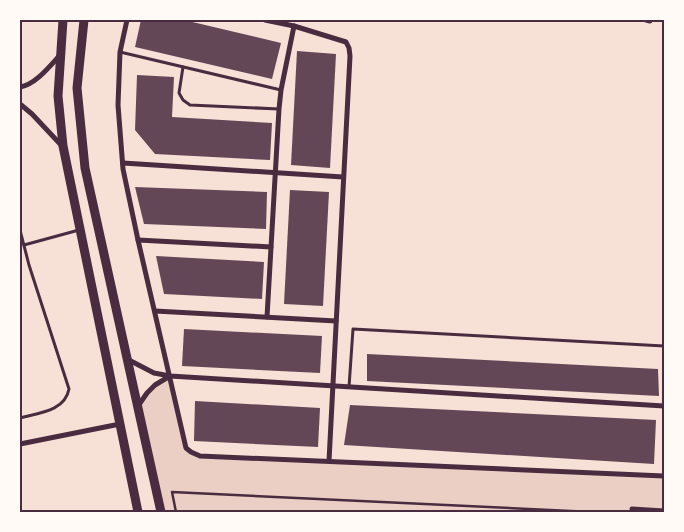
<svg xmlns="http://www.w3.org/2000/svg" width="684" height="532" viewBox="0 0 684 532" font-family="'Space Grotesk',sans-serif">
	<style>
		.green { fill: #ebcfc5 }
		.building { fill: #644757 }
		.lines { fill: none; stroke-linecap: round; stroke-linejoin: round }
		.path { stroke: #4a2c40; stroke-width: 2.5 }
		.service { stroke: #4a2c40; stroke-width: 3 }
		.minor { stroke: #4a2c40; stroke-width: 5 }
		.tertiary { stroke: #4a2c40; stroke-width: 9 }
		.neatline { fill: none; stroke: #4a2c40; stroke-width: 2 }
	</style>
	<rect width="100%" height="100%" fill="#f7e1d7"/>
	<path class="green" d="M 170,376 L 186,448 L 200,456 L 664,476 L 664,512 L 162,512 L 138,407 L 147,393 Z"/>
	<g class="building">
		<path d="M 141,20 L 184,20 L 281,43 L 272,79 L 135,47 Z"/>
		<path d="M 297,51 L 336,54 L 330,168 L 291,165 Z"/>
		<path d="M 137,75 L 174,77 L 172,117 L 272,123 L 270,160 L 155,154 L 135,130 Z"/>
		<path d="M 135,187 L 267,192 L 266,229 L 144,224 Z"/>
		<path d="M 290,190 L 329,192 L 323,306 L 284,304 Z"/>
		<path d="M 156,256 L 264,262 L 262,299 L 164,294 Z"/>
		<path d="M 184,329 L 322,336 L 320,373 L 182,366 Z"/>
		<path d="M 367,354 L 658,369 L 659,396 L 367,381 Z"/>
		<path d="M 195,401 L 320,408 L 318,447 L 194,441 Z"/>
		<path d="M 350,405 L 656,420 L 654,464 L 344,445 Z"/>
	</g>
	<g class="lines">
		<path class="path" d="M 176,512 L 172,492 L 592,512"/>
		<g class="service">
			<path d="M 120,52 L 281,90"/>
			<path d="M 183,67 L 179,93 L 183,100 L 190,105 L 279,109"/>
			<path d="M 20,230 L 29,265 L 69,389 C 65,411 39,413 20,418"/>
			<path d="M 24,245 L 79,230"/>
			<path d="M 349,387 L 353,329 L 664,346"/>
		</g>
		<g class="minor">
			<path d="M 127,20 L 120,52 L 118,105 L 123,169 L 138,240 L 186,448 L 191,452 L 200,456 L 664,476"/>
			<path d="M 265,20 L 294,26 L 346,42 L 349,48 L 350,56 L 329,461"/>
			<path d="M 646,20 L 650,21"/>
			<path d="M 20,87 C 35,85 50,66 60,55"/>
			<path d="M 20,104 L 32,114 L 62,146"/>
			<path d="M 123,163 L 343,177"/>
			<path d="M 138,240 L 271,247"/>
			<path d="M 155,311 L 336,321"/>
			<path d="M 267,317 L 279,109 L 281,90 L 294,26"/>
			<path d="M 127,359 L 154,373 L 170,376 L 664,406"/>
			<path d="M 138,406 L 147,393 L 155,385 L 170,376"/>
			<path d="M 20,444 L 120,424"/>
			<path d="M 632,509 L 664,511"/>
		</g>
		<g class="tertiary">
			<path d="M 63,20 L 58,96 L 63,146 L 138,512"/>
			<path d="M 84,20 L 77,88 L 85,168 L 161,512"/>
		</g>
	</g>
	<rect width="684" height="532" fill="none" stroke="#fffaf5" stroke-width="42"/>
	<rect x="21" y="21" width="642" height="490" class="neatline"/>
</svg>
